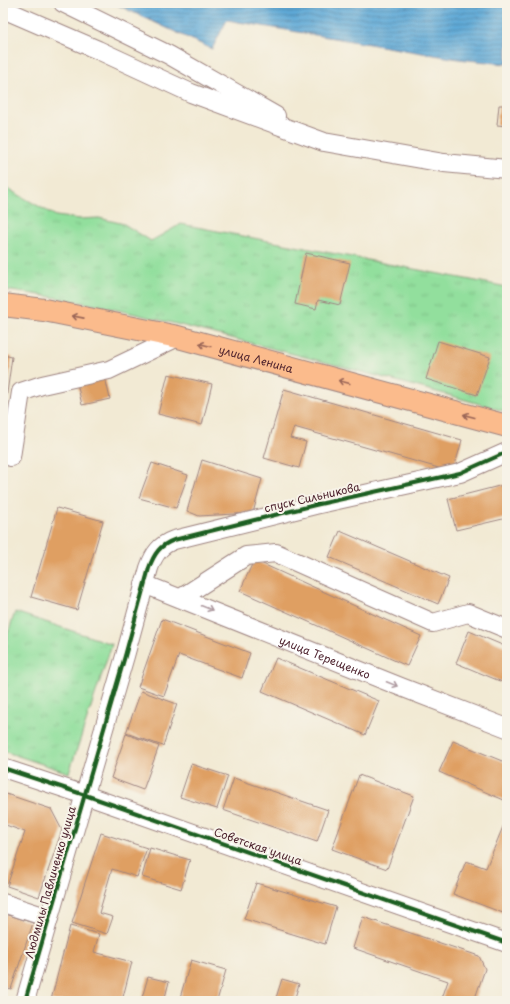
<svg xmlns="http://www.w3.org/2000/svg" width="510" height="1004" viewBox="0 0 510 1004" font-family="'Playpen Sans',sans-serif">
	<style>
		.grass { fill: url(#grass-tufts); stroke: #6e7f64 }
		.water { fill: url(#water-rules); stroke: #546480 }
		.building { fill: #df9f62 }
		.lines { fill: none; stroke-linecap: round; stroke-linejoin: round }
		.minor-casing { stroke: #9e8480; stroke-width: 20 }
		.major-casing { stroke: #9e8480; stroke-width: 24 }
		.minor { stroke: #fff; stroke-width: 18 }
		.major { stroke: #fbbb8c; stroke-width: 22 }
		.cycleway-casing { stroke: #f7f3e8; stroke-width: 6 }
		.cycleway { stroke: #1b5e20; stroke-width: 4 }
		.oneway { stroke: #9a6557 }
		.oneway2 { stroke: #ae9aa0 }
		.labels { text-anchor: middle; dominant-baseline: central; stroke-width: 4; stroke-linejoin: round; paint-order: stroke }
		.street-label { font-size: 11px; fill: #4a1f2b; stroke: #f7f3e8 }
	</style>
	<defs>
		<pattern id="grass-tufts" width="24" height="20" patternUnits="userSpaceOnUse"><rect width="24" height="20" fill="#92df9d"/><path d="M3 7l-1-3M5 7V3M7 7l1-3M15 17l-1-3M17 17v-4M19 17l1-3" fill="none" stroke="#7fbf87"/></pattern>
		<pattern id="water-rules" width="6" height="5" patternUnits="userSpaceOnUse"><rect width="6" height="5" fill="#5da8d6"/><path d="M0 2.5h6" fill="none" stroke="#4f88ae"/></pattern>
	</defs>
	<rect width="100%" height="100%" fill="#f7f3e8"/>
	<filter id="ink" filterUnits="userSpaceOnUse"><feTurbulence type="fractalNoise" baseFrequency=".025" numOctaves="2"/><feDisplacementMap in="SourceGraphic" scale="8" xChannelSelector="R" yChannelSelector="G"/><feConvolveMatrix kernelMatrix="1 2 1 2 8 2 1 2 1" color-interpolation-filters="sRGB"/></filter>
	<filter id="wash" filterUnits="userSpaceOnUse"><feTurbulence type="fractalNoise" baseFrequency=".012" numOctaves="4" result="noise"/><feDisplacementMap in="SourceGraphic" scale="16" xChannelSelector="R" yChannelSelector="G"/><feGaussianBlur stdDeviation="0.9" result="paint"/><feColorMatrix in="noise" values="0 0 0 0 0 0 0 0 0 0 0 0 0 0 0 0 0 1.4 0 .05"/><feComposite in="paint" operator="in"/></filter>
	<g filter="url(#wash)">
		<rect width="100%" height="100%" fill="#f2ead4"/>
		<g class="grass">
			<path d="M 3,186 L 56,216 L 80,219 L 99,218 L 124,224 L 151,241 L 181,224 L 507,287 L 507,412 C 420,386 331,364 243,341 C 164,321 84,299 3,290 Z"/>
			<path d="M 15,612 L 112,644 L 69,773 L 3,751 L 3,648 Z"/>
		</g>
		<path class="water" d="M 113,3 L 507,3 L 507,64 L 458,59 L 227,20 L 212,49 Z"/>
		<g id="blocks">
			<g class="building">
				<path d="M 499,105 L 507,105 L 507,126 L 497,125 Z"/>
				<path d="M 306,253 L 350,263 L 340,305 L 318,300 L 316,309 L 295,304 Z"/>
				<path d="M 438,341 L 490,357 L 477,395 L 426,379 Z"/>
				<path d="M 3,355 L 12,357 L 4,415 L 3,415 Z"/>
				<path d="M 168,374 L 212,384 L 202,425 L 158,414 Z"/>
				<path d="M 105,377 L 110,399 L 82,405 L 77,383 Z"/>
				<path d="M 284,389 L 462,440 L 453,472 L 294,427 L 290,438 L 306,442 L 299,468 L 264,458 Z"/>
				<path d="M 202,460 L 262,479 L 253,513 L 199,516 L 187,511 Z"/>
				<path d="M 152,463 L 188,475 L 176,508 L 139,498 Z"/>
				<path d="M 507,484 L 507,518 L 456,530 L 448,499 Z"/>
				<path d="M 57,508 L 103,521 L 77,610 L 31,597 Z"/>
				<path d="M 340,531 L 449,578 L 438,604 L 329,557 Z"/>
				<path d="M 254,560 L 421,636 L 407,666 L 240,591 Z"/>
				<path d="M 162,619 L 250,653 L 242,678 L 179,655 L 164,696 L 138,687 Z"/>
				<path d="M 469,631 L 507,647 L 507,684 L 456,663 Z"/>
				<path d="M 276,658 L 379,701 L 365,735 L 262,691 Z"/>
				<path d="M 141,691 L 177,704 L 163,746 L 126,733 Z"/>
				<path d="M 126,734 L 159,746 L 143,790 L 111,778 Z"/>
				<path d="M 453,741 L 507,763 L 507,809 L 504,800 L 439,772 Z"/>
				<path d="M 191,764 L 228,776 L 217,809 L 180,797 Z"/>
				<path d="M 359,775 L 414,796 L 387,869 L 332,849 Z"/>
				<path d="M 234,778 L 328,810 L 317,842 L 223,810 Z"/>
				<path d="M 3,793 L 51,809 L 62,830 L 39,897 L 7,886 L 25,832 L 3,824 Z"/>
				<path d="M 507,817 L 507,904 L 503,913 L 453,894 L 466,861 L 486,868 Z"/>
				<path d="M 101,833 L 147,848 L 137,877 L 112,869 L 99,913 L 113,917 L 107,934 L 72,923 Z"/>
				<path d="M 150,848 L 190,860 L 181,889 L 142,877 Z"/>
				<path d="M 256,883 L 336,907 L 325,944 L 244,919 Z"/>
				<path d="M 3,913 L 33,923 L 11,989 L 3,986 Z"/>
				<path d="M 363,917 L 479,956 L 485,969 L 474,1001 L 441,1001 L 448,981 L 353,948 Z"/>
				<path d="M 70,926 L 99,934 L 94,952 L 132,962 L 122,1001 L 56,1001 L 51,1000 Z"/>
				<path d="M 191,960 L 226,970 L 217,1001 L 179,1001 Z"/>
				<path d="M 148,977 L 169,982 L 164,1001 L 141,1001 Z"/>
				<path d="M 282,979 L 299,984 L 294,1001 L 275,1001 Z"/>
			</g>
		</g>
	</g>
	<g filter="url(#ink)">
		<use href="#blocks" fill-opacity="0" stroke="#9e8480" stroke-width="1"/>
		<g class="lines">
			<defs>
				<g id="minor">
					<path d="M 63,3 L 169,55 L 276,116"/>
					<path d="M 3,9 L 98,50 L 191,93 L 324,142 L 444,163 L 507,169"/>
					<path d="M 11,457 L 21,392 L 42,385 L 109,370 L 178,337"/>
					<path id="s1" d="M 144,584 L 401,687 L 507,728"/>
					<path d="M 181,598 L 246,556 L 276,553 L 433,623 L 468,613 L 507,629"/>
					<path d="M 3,768 L 85,795 L 507,943"/>
					<path d="M 3,903 L 49,918"/>
					<path d="M 25,1001 L 125,656 L 149,568 C 154,554 160,545 174,540 L 315,505 L 460,473 L 507,452"/>
				</g>
				<g id="major">
					<path id="s2" d="M 3,305 L 44,310 L 178,337 L 507,426"/>
				</g>
			</defs>
			<use href="#minor" class="minor-casing"/>
			<use href="#major" class="major-casing"/>
			<use href="#minor" class="minor"/>
			<use href="#major" class="major"/>
			<defs>
				<g id="cycleway">
					<path d="M 3,768 L 85,795 L 507,943"/>
					<path d="M 25,1001 L 125,656 L 149,568 C 154,554 160,545 174,540 L 315,505 L 460,473 L 507,452"/>
				</g>
			</defs>
			<use href="#cycleway" class="cycleway-casing"/>
			<use href="#cycleway" class="cycleway"/>
		</g>
		<defs><path id="oneway-shaft" d="M-6 0H5M1.5-3L5.5 0L1.5 3" fill="none" stroke-width="1.6" stroke-linecap="round" stroke-linejoin="round"/></defs>
		<g class="oneway">
			<use href="#oneway-shaft" transform="translate(78 317) rotate(-169)"/>
			<use href="#oneway-shaft" transform="translate(205 345) rotate(-165)"/>
			<use href="#oneway-shaft" transform="translate(344 382) rotate(-165)"/>
			<use href="#oneway-shaft" transform="translate(469 416) rotate(-165)"/>
		</g>
		<g class="oneway2">
			<use href="#oneway-shaft" transform="translate(207 608) rotate(22)"/>
			<use href="#oneway-shaft" transform="translate(392 684) rotate(22)"/>
		</g>
	</g>
	<g class="labels">
		<g class="street-label">
			<text stroke="none"><textPath href="#s2" startOffset="259">улица Ленина</textPath></text>
			<text transform="translate(312 497) rotate(-13)">спуск Сильникова</text>
			<text stroke="none"><textPath href="#s1" startOffset="195">улица Терещенко</textPath></text>
			<text transform="translate(258 846) rotate(19)">Советская улица</text>
			<text transform="translate(50 882) rotate(-74)">Людмилы Павличенко улица</text>
		</g>
	</g>
	<rect width="510" height="1004" fill="none" stroke="#f7f3e8" stroke-width="16"/>
</svg>
